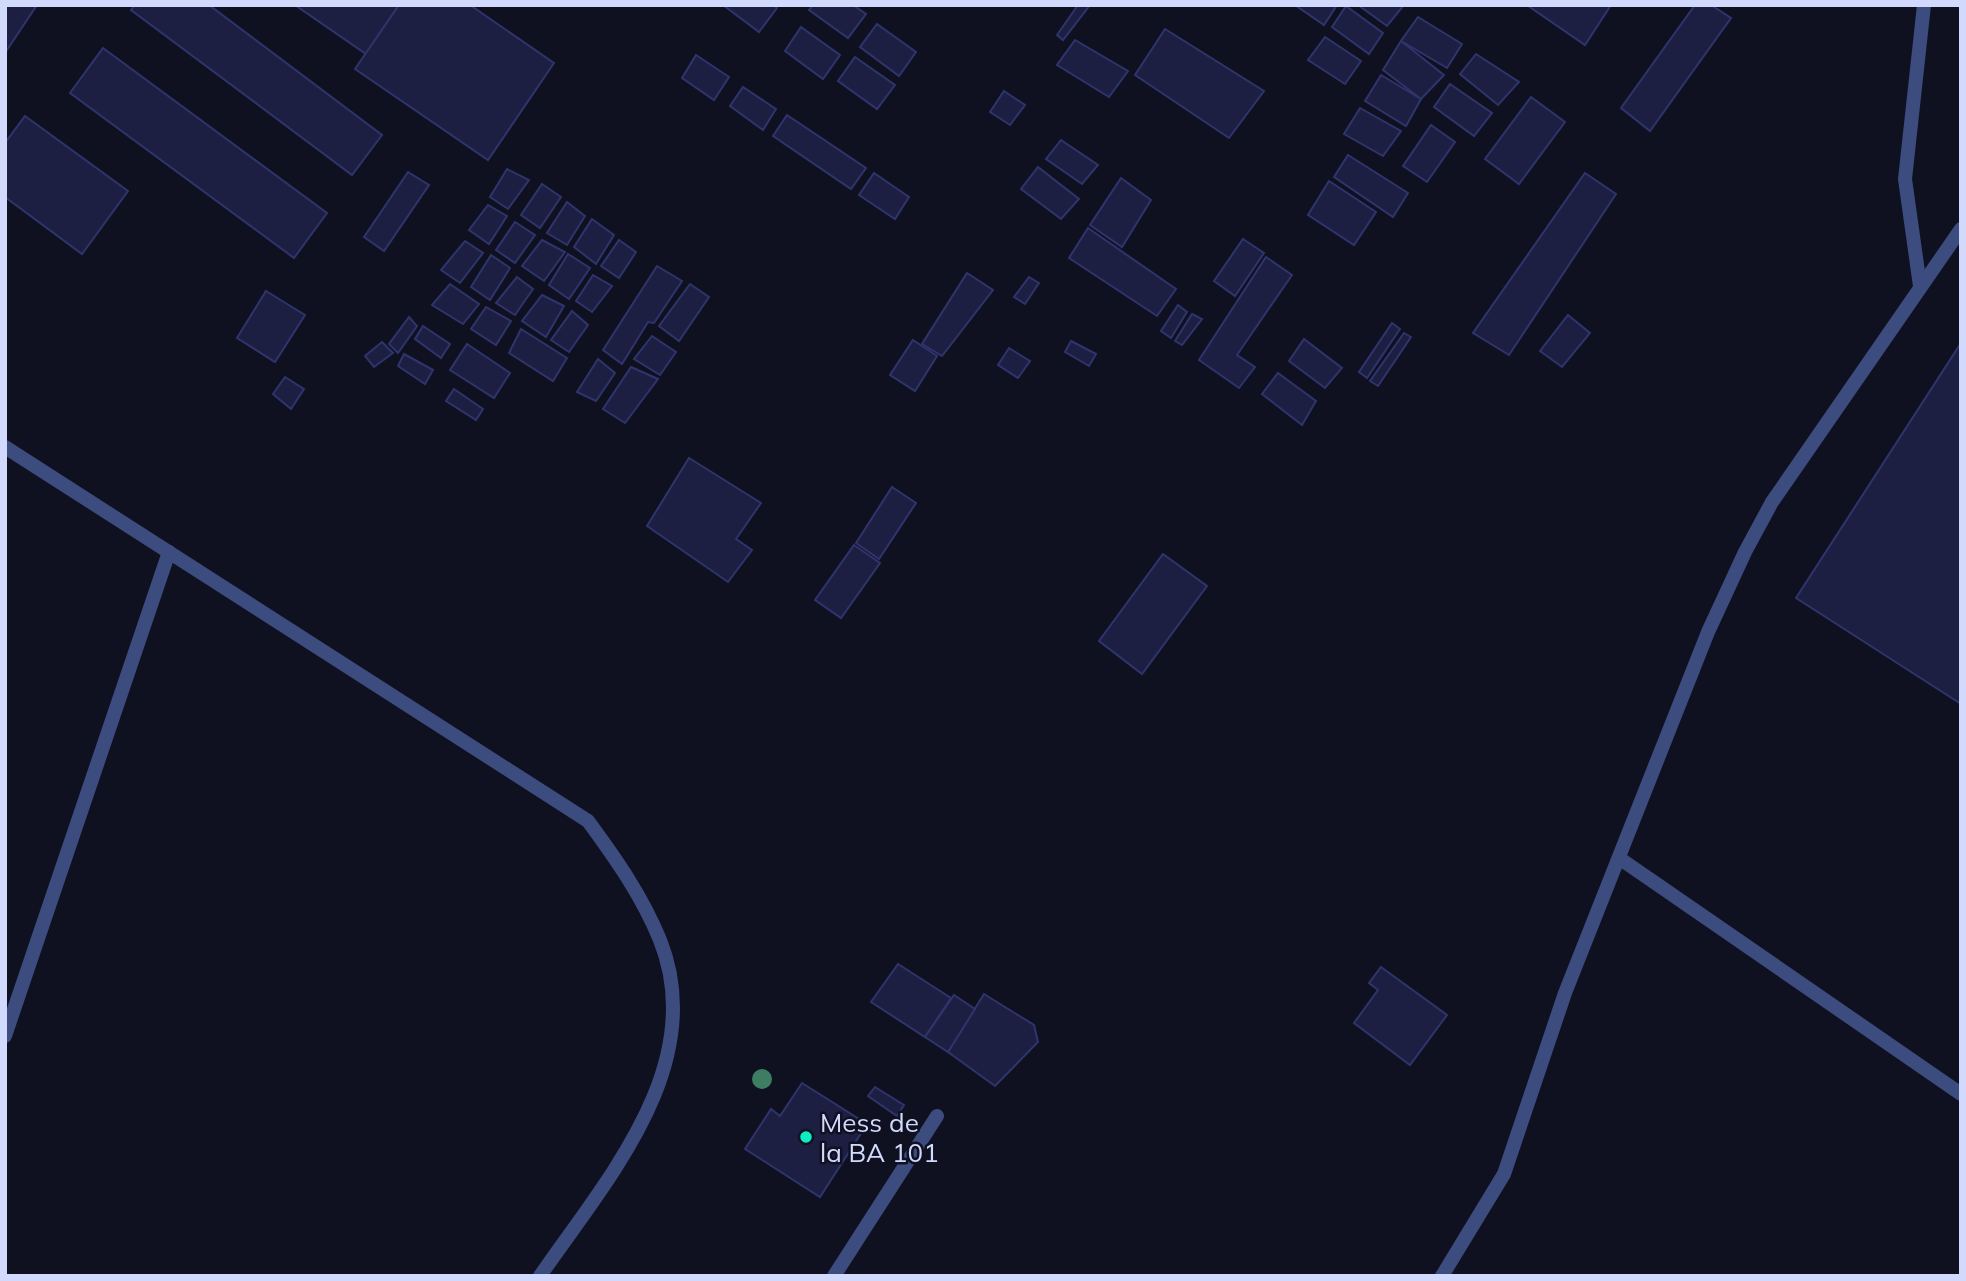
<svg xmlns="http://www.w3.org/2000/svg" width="1966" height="1281" viewBox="0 0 1966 1281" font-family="Mulish,sans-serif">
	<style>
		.building { fill: #1c1f41; stroke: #2f346c; stroke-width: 2 }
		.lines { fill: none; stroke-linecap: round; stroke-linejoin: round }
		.service { stroke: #3c4c7e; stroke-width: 14 }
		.tree { fill: #3d7e63 }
		.poi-dot { fill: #0dedc4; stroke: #0f1121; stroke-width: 2.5 }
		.labels { text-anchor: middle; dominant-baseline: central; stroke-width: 5; stroke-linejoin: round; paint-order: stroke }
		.poi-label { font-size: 26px; fill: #d1d9fd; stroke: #0f1121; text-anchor: start }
	</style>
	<rect width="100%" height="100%" fill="#0f1121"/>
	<g class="building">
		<path d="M 5,5 L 37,5 L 5,53 Z"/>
		<path d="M 135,5 L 209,5 L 382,135 L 352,175 L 131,10 Z"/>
		<path d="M 295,5 L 399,5 L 366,54 Z"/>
		<path d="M 399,5 L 470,5 L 554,63 L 488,160 L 355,69 Z"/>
		<path d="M 723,5 L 773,5 L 777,8 L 759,32 Z"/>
		<path d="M 813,5 L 853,5 L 866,14 L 848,38 L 809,10 Z"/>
		<path d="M 1078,5 L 1090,5 L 1063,40 L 1057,35 Z"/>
		<path d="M 1295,5 L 1337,5 L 1324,25 Z"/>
		<path d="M 1358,5 L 1404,5 L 1387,26 Z"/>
		<path d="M 1527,5 L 1611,5 L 1585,45 Z"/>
		<path d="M 1695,5 L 1711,5 L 1731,18 L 1650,131 L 1621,108 Z"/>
		<path d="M 1346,6 L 1383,33 L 1369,54 L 1332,27 Z"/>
		<path d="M 1418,17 L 1462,44 L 1447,68 L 1401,41 Z"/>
		<path d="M 877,24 L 916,52 L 899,76 L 860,47 Z"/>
		<path d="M 801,27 L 840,55 L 823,79 L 785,51 Z"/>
		<path d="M 1165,29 L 1264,91 L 1229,138 L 1135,75 Z"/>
		<path d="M 1325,37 L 1361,61 L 1345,84 L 1308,60 Z"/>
		<path d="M 1075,40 L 1128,71 L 1109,97 L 1057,65 Z"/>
		<path d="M 1401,41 L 1444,75 L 1421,99 L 1383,70 Z"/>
		<path d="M 103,48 L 327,213 L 294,258 L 70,93 Z"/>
		<path d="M 1476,54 L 1519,82 L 1498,105 L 1460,74 Z"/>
		<path d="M 696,55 L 729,77 L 714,100 L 682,78 Z"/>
		<path d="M 855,57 L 895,85 L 877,109 L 838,81 Z"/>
		<path d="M 1381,75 L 1421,99 L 1406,126 L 1365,101 Z"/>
		<path d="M 1450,84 L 1492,113 L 1474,136 L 1434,107 Z"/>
		<path d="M 743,87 L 776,109 L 763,130 L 730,106 Z"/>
		<path d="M 1004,91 L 1025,105 L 1010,125 L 990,112 Z"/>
		<path d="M 1531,97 L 1565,122 L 1519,184 L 1485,159 Z"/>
		<path d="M 1360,108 L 1401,131 L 1383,156 L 1344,134 Z"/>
		<path d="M 787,115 L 866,168 L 851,189 L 773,136 Z"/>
		<path d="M 25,116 L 128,191 L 82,254 L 5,197 L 5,143 Z"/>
		<path d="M 1431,125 L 1455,142 L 1427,182 L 1403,166 Z"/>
		<path d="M 1061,140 L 1098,165 L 1082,184 L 1046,159 Z"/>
		<path d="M 1348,155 L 1408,193 L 1393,217 L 1334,177 Z"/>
		<path d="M 1038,167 L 1079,199 L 1061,219 L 1021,189 Z"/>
		<path d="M 507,169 L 529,180 L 508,209 L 490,197 Z"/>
		<path d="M 408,172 L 429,185 L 384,251 L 364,237 Z"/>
		<path d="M 874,173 L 909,197 L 895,219 L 859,195 Z"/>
		<path d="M 1585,173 L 1616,194 L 1509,355 L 1473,333 Z"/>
		<path d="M 1121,178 L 1151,200 L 1122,247 L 1090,225 Z"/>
		<path d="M 1329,181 L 1376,212 L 1354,245 L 1308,215 Z"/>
		<path d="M 542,184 L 561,197 L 540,228 L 521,215 Z"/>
		<path d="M 567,202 L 585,216 L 567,245 L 547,233 Z"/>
		<path d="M 488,205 L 507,216 L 489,244 L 469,230 Z"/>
		<path d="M 592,219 L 614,235 L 596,264 L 574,247 Z"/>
		<path d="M 515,222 L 535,235 L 515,263 L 496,250 Z"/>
		<path d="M 1088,228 L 1176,289 L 1157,316 L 1069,258 Z"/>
		<path d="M 1243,239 L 1264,253 L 1235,296 L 1214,281 Z"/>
		<path d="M 542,240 L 565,252 L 544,281 L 522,266 Z"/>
		<path d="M 619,240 L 636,252 L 619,278 L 601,266 Z"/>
		<path d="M 465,241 L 483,253 L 460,283 L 441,270 Z"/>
		<path d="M 568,254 L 590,268 L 569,299 L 549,285 Z"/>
		<path d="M 491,255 L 510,268 L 490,300 L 471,287 Z"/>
		<path d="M 1266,257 L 1292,275 L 1237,355 L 1255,367 L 1239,388 L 1199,360 Z"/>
		<path d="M 657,266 L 682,281 L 654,323 L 648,322 L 622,364 L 603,350 Z"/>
		<path d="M 967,273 L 993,290 L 942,356 L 922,344 Z"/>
		<path d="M 593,275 L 612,286 L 592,312 L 576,301 Z"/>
		<path d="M 517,277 L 533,289 L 515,315 L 496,303 Z"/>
		<path d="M 1029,277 L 1039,283 L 1025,304 L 1014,297 Z"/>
		<path d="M 450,284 L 479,304 L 463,324 L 432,305 Z"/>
		<path d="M 690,284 L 709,297 L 679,341 L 659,326 Z"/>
		<path d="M 266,291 L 305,315 L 275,362 L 237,338 Z"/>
		<path d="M 542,295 L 564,306 L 546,337 L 522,321 Z"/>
		<path d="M 1178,305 L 1187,312 L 1171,338 L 1161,331 Z"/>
		<path d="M 486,307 L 511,321 L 496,345 L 471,329 Z"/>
		<path d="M 572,311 L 588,325 L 569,352 L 551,340 Z"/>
		<path d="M 1192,314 L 1202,319 L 1182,345 L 1175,341 Z"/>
		<path d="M 1568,315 L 1590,333 L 1562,367 L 1540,351 Z"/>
		<path d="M 409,317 L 417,326 L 398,353 L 389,344 Z"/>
		<path d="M 1392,323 L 1400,329 L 1367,378 L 1359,372 Z"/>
		<path d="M 423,326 L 450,344 L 441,358 L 415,339 Z"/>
		<path d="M 521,329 L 567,358 L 553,381 L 509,353 Z"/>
		<path d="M 1404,333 L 1411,337 L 1378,386 L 1370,381 Z"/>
		<path d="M 652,336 L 676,352 L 660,375 L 634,359 Z"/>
		<path d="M 1304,339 L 1342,368 L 1325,388 L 1289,361 Z"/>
		<path d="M 913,340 L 937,356 L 915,391 L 890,375 Z"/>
		<path d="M 1071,341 L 1096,354 L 1089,366 L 1065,352 Z"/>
		<path d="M 382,342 L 393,353 L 374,367 L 365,356 Z"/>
		<path d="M 1961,343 L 1961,704 L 1796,598 Z"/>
		<path d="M 467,344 L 510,373 L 494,398 L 450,370 Z"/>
		<path d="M 1009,348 L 1030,361 L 1018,378 L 998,365 Z"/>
		<path d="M 404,354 L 433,370 L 425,384 L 398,366 Z"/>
		<path d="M 598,359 L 615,373 L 596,401 L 577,392 Z"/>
		<path d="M 631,367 L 658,379 L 625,423 L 603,409 Z"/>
		<path d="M 1278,373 L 1316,401 L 1302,425 L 1262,394 Z"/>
		<path d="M 285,377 L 304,389 L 291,409 L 273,394 Z"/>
		<path d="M 454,389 L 483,409 L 476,420 L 446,401 Z"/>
		<path d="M 689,458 L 761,503 L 736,539 L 752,550 L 728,582 L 647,526 Z"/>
		<path d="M 892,487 L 916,503 L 879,559 L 856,543 Z"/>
		<path d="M 854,545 L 880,563 L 841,618 L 815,600 Z"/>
		<path d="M 1163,554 L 1207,586 L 1142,674 L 1099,641 Z"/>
		<path d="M 898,964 L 951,998 L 925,1037 L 871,1002 Z"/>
		<path d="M 1381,967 L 1447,1015 L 1410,1065 L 1354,1023 L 1378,990 L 1369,983 Z"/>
		<path d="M 984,994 L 1034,1025 L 1038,1042 L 995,1086 L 948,1052 Z"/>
		<path d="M 954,995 L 975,1009 L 948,1052 L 925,1037 Z"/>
		<path d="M 802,1083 L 867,1124 L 820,1197 L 745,1149 L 771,1109 L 780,1116 Z"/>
		<path d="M 875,1087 L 904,1105 L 897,1116 L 868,1096 Z"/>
	</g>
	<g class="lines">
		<g class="service">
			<path d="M 1920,286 L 1905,179 L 1924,5"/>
			<path d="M 5,447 L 588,821 C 616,859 642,896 660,940 C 710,1065 606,1180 540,1276"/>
			<path d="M 1619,858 L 1961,1094"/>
			<path d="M 5,1036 L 169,552"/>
			<path d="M 834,1276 L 937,1116"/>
			<path d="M 1442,1276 L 1504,1174 L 1565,993 L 1708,632 L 1745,552 L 1772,502 L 1961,229"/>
		</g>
	</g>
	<circle class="tree" cx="762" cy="1079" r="10"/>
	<circle class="poi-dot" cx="806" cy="1137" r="7"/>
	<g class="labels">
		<g class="poi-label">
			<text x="820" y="1122">Mess de<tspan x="820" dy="30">la BA 101</tspan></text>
		</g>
	</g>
	<rect width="1966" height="1281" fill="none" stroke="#d1d9fd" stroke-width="14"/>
</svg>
